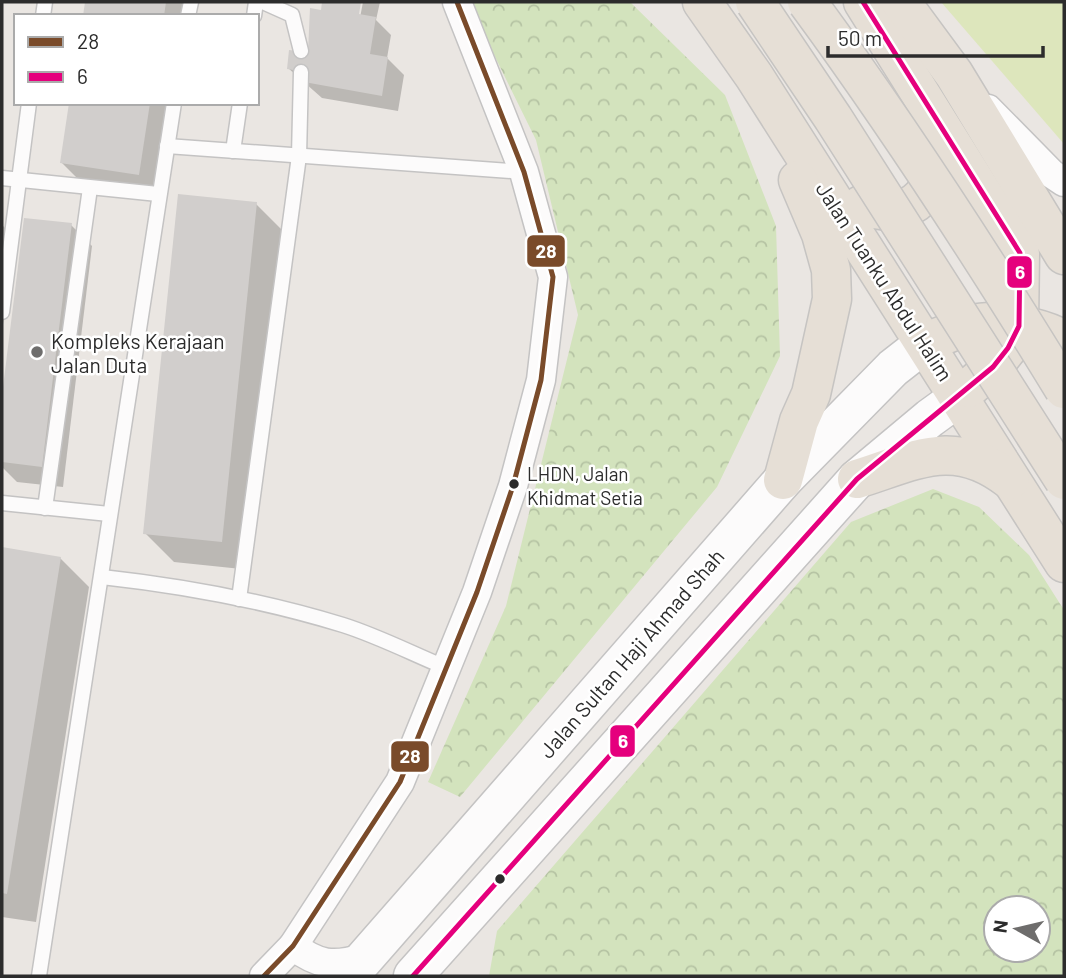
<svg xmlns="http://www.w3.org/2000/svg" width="1066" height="978" viewBox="0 0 1066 978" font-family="Barlow,sans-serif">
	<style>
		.forest { fill: url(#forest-crowns); fill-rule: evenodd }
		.pitch { fill: #dde6bc }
		.shadow { fill: #0003 }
		.building { fill: #d1cecc }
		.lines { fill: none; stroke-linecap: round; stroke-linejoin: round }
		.lane-casing { stroke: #c4c3c3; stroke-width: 17 }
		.street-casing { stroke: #c4c3c3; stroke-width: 31 }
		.secondary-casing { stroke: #c4c3c3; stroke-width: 41 }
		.primary-casing { stroke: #c6c4c2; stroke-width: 41 }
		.lane { stroke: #fcfbfb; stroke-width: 14 }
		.street { stroke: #fcfbfb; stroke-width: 28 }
		.secondary { stroke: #fcfbfb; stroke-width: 38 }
		.primary { stroke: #e6dfd6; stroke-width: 38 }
		.primary-bridge-casing { stroke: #c6c4c2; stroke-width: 41; stroke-linecap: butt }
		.primary-bridge { stroke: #e6dfd6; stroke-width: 38 }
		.bus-1-casing { stroke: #fff; stroke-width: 10 }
		.bus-2-casing { stroke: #fff; stroke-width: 10 }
		.bus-1 { stroke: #7a4b2a; stroke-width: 5 }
		.bus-2 { stroke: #e5007d; stroke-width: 5 }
		.poi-dot { fill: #6e6d6c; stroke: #fff; stroke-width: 2.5 }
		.bus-dot { fill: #2c2c2c; stroke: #fff; stroke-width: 2.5 }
		.labels { text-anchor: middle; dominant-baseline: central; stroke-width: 5; stroke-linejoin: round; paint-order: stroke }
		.bus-label { font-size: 19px; fill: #2c2c2c; stroke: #fff; text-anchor: start }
		.street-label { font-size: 21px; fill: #2c2c2c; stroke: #fff }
		.poi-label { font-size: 21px; fill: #2c2c2c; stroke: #fff; text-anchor: start }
		.line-badge { stroke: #fff; stroke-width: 2.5 }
		.badge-label { font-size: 19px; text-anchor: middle; font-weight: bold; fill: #fff }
	</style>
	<defs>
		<pattern id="forest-crowns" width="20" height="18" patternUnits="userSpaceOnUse" patternTransform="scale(1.75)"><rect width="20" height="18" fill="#d3e3bd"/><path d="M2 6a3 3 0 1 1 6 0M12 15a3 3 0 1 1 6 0" fill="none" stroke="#b5c3a3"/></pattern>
	</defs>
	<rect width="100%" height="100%" fill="#eae6e2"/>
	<g class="forest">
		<path d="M 468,2 L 630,2 L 725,95 L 776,226 L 780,356 L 717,487 L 460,797 L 428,782 L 506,606 L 578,315 L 536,140 Z"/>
		<path d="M 933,489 L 979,507 L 1029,555 L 1064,610 L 1064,976 L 489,976 L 497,931 L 851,522 ZM 996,908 L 1038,908 L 1038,950 L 996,950 Z"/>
	</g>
	<path class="pitch" d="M 941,2 L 1064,2 L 1064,144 Z"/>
	<g class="shadow">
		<path d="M 87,2 L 190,2 L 188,16 L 84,16 Z"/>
		<path d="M 324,2 L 359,2 L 356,23 L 359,23 L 363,2 L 380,2 L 376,20 L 391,35 L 387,58 L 404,75 L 398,111 L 322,98 L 288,68 L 310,54 Z"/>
		<path d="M 71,103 L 174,103 L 160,195 L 83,184 L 61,162 Z"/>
		<path d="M 256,204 L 285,233 L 251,570 L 174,562 L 145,533 Z"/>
		<path d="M 25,219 L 71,225 L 92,246 L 63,487 L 17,482 L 2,467 L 2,409 Z"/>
		<path d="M 2,225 L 13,236 L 2,333 Z"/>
		<path d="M 2,549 L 60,558 L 89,587 L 36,922 L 2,917 Z"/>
	</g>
	<g class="building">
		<path d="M 85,2 L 166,2 L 164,16 L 83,16 Z"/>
		<path d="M 322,2 L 361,2 L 359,14 L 376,17 L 370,54 L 388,57 L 382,96 L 304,82 L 306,72 L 287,69 L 289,50 L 308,52 L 310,8 L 321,10 Z"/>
		<path d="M 69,103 L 150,103 L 139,175 L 60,163 Z"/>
		<path d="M 178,194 L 257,202 L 222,542 L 143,534 Z"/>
		<path d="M 24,218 L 72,223 L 42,467 L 2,462 L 2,395 Z"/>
		<path d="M 2,547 L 61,557 L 7,894 L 2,893 Z"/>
	</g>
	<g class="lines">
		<defs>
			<g id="lane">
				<path d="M 263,2 L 292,15 L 301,51"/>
				<path d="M 43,16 L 45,2"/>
				<path d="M 188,16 L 191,2"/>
				<path d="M 254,16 L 256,2"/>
				<path d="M 167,146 L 524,172"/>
				<path d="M 233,151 L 240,103"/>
				<path d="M 2,178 L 158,194"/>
				<path d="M 2,312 L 29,103"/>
				<path d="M 2,503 L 109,514"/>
				<path d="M 45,508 L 90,188"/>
				<path d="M 102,577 C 183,586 265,601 343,625 C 378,636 413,654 447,668"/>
				<path d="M 239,599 L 299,156 L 301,72"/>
				<path d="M 39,976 L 174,103"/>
			</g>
			<g id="street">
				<path d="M 988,109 L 1052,174 L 1064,182"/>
				<path d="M 293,946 C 318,965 333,967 363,958"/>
				<path d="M 264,976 L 293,946 L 400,782 L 477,592 L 513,486 L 541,380 L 553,277 L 524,172 L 457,2"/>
			</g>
			<g id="secondary">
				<path d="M 349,976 L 783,480 L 893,368 L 925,343"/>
				<path d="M 413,976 L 857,479 L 930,418 L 959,397"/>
			</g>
			<g id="primary">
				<path d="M 702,2 L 754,76 L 1064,563"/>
				<path d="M 863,2 L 1020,253 L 1019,326 L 1008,348 L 993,367 L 969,388"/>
				<path d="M 901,2 L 954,74 L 1064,255"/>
				<path d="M 861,205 C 906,222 937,199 935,151"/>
				<path d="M 936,338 C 948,334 960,328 973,324 C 997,318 1043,327 1064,340"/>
				<path d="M 857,479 C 915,461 954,436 1010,480"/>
				<path d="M 783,480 L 799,421 L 811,394 L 832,299 L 831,270 L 821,234 L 798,180"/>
			</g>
		</defs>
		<use href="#lane" class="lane-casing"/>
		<use href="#street" class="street-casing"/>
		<use href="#secondary" class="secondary-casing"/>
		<use href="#primary" class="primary-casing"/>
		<use href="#lane" class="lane"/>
		<use href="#street" class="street"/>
		<use href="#secondary" class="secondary"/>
		<use href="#primary" class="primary"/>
		<defs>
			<g id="primary-bridge">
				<path d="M 755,2 L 833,118 L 1064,480"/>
				<path d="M 807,2 C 899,127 983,257 1064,389"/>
			</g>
		</defs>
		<use href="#primary-bridge" class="primary-bridge-casing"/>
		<use href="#primary-bridge" class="primary-bridge"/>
		<defs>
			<path id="bus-1" d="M 264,976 L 293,946 L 400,782 L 477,592 L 513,486 L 541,380 L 553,277 L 524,172 L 457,2"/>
			<path id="bus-2" d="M 413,976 L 857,479 L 993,367 L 1008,348 L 1019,326 L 1020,253 L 863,2"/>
		</defs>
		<use href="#bus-1" class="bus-1-casing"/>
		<use href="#bus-2" class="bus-2-casing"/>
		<use href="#bus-1" class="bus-1"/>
		<use href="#bus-2" class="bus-2"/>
	</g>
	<circle class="poi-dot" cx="37" cy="352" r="7"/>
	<g class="bus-dot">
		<circle cx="514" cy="484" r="6"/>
		<circle cx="500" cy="879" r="6"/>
	</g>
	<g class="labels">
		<g class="bus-label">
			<text x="527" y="473">LHDN, Jalan<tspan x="527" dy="24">Khidmat Setia</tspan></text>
		</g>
		<g class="street-label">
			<text transform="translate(885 281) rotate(57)">Jalan Tuanku Abdul Halim</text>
			<text transform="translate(631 653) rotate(-49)">Jalan Sultan Haji Ahmad Shah</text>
		</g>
		<g class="poi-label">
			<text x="51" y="340">Kompleks Kerajaan<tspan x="51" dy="24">Jalan Duta</tspan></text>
		</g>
	</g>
	<g class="line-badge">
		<rect x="526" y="234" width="40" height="34" rx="7" fill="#7a4b2a"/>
		<rect x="1006" y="255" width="27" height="34" rx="7" fill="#e5007d"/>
		<rect x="609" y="724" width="27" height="34" rx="7" fill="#e5007d"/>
		<rect x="390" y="740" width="40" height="33" rx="7" fill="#7a4b2a"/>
	</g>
	<g class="badge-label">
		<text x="546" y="258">28</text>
		<text x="1020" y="279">6</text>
		<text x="623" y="748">6</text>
		<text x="410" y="763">28</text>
	</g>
	<rect width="1066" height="978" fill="none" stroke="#2c2c2c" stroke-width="7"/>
	<rect x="14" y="14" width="245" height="91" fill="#ffffff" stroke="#ababab" stroke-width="2"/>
	<rect x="28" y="37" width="35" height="10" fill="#7a4b2a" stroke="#ababab" stroke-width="2"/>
	<text x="77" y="49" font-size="21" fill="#2c2c2c">28</text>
	<rect x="28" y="72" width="35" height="10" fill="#e5007d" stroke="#ababab" stroke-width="2"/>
	<text x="77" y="84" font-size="21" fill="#2c2c2c">6</text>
	<g transform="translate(1017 929) rotate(278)"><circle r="33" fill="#ffffff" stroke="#ababab" stroke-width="2"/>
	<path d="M0-5L12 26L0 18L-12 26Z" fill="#6e6d6c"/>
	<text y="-10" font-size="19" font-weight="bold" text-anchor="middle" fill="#2c2c2c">N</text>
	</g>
	<path d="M828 46v10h215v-10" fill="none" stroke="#2c2c2c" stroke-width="3.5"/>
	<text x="838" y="46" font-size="21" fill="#2c2c2c" stroke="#ffffff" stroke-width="5" paint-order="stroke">50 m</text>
</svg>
